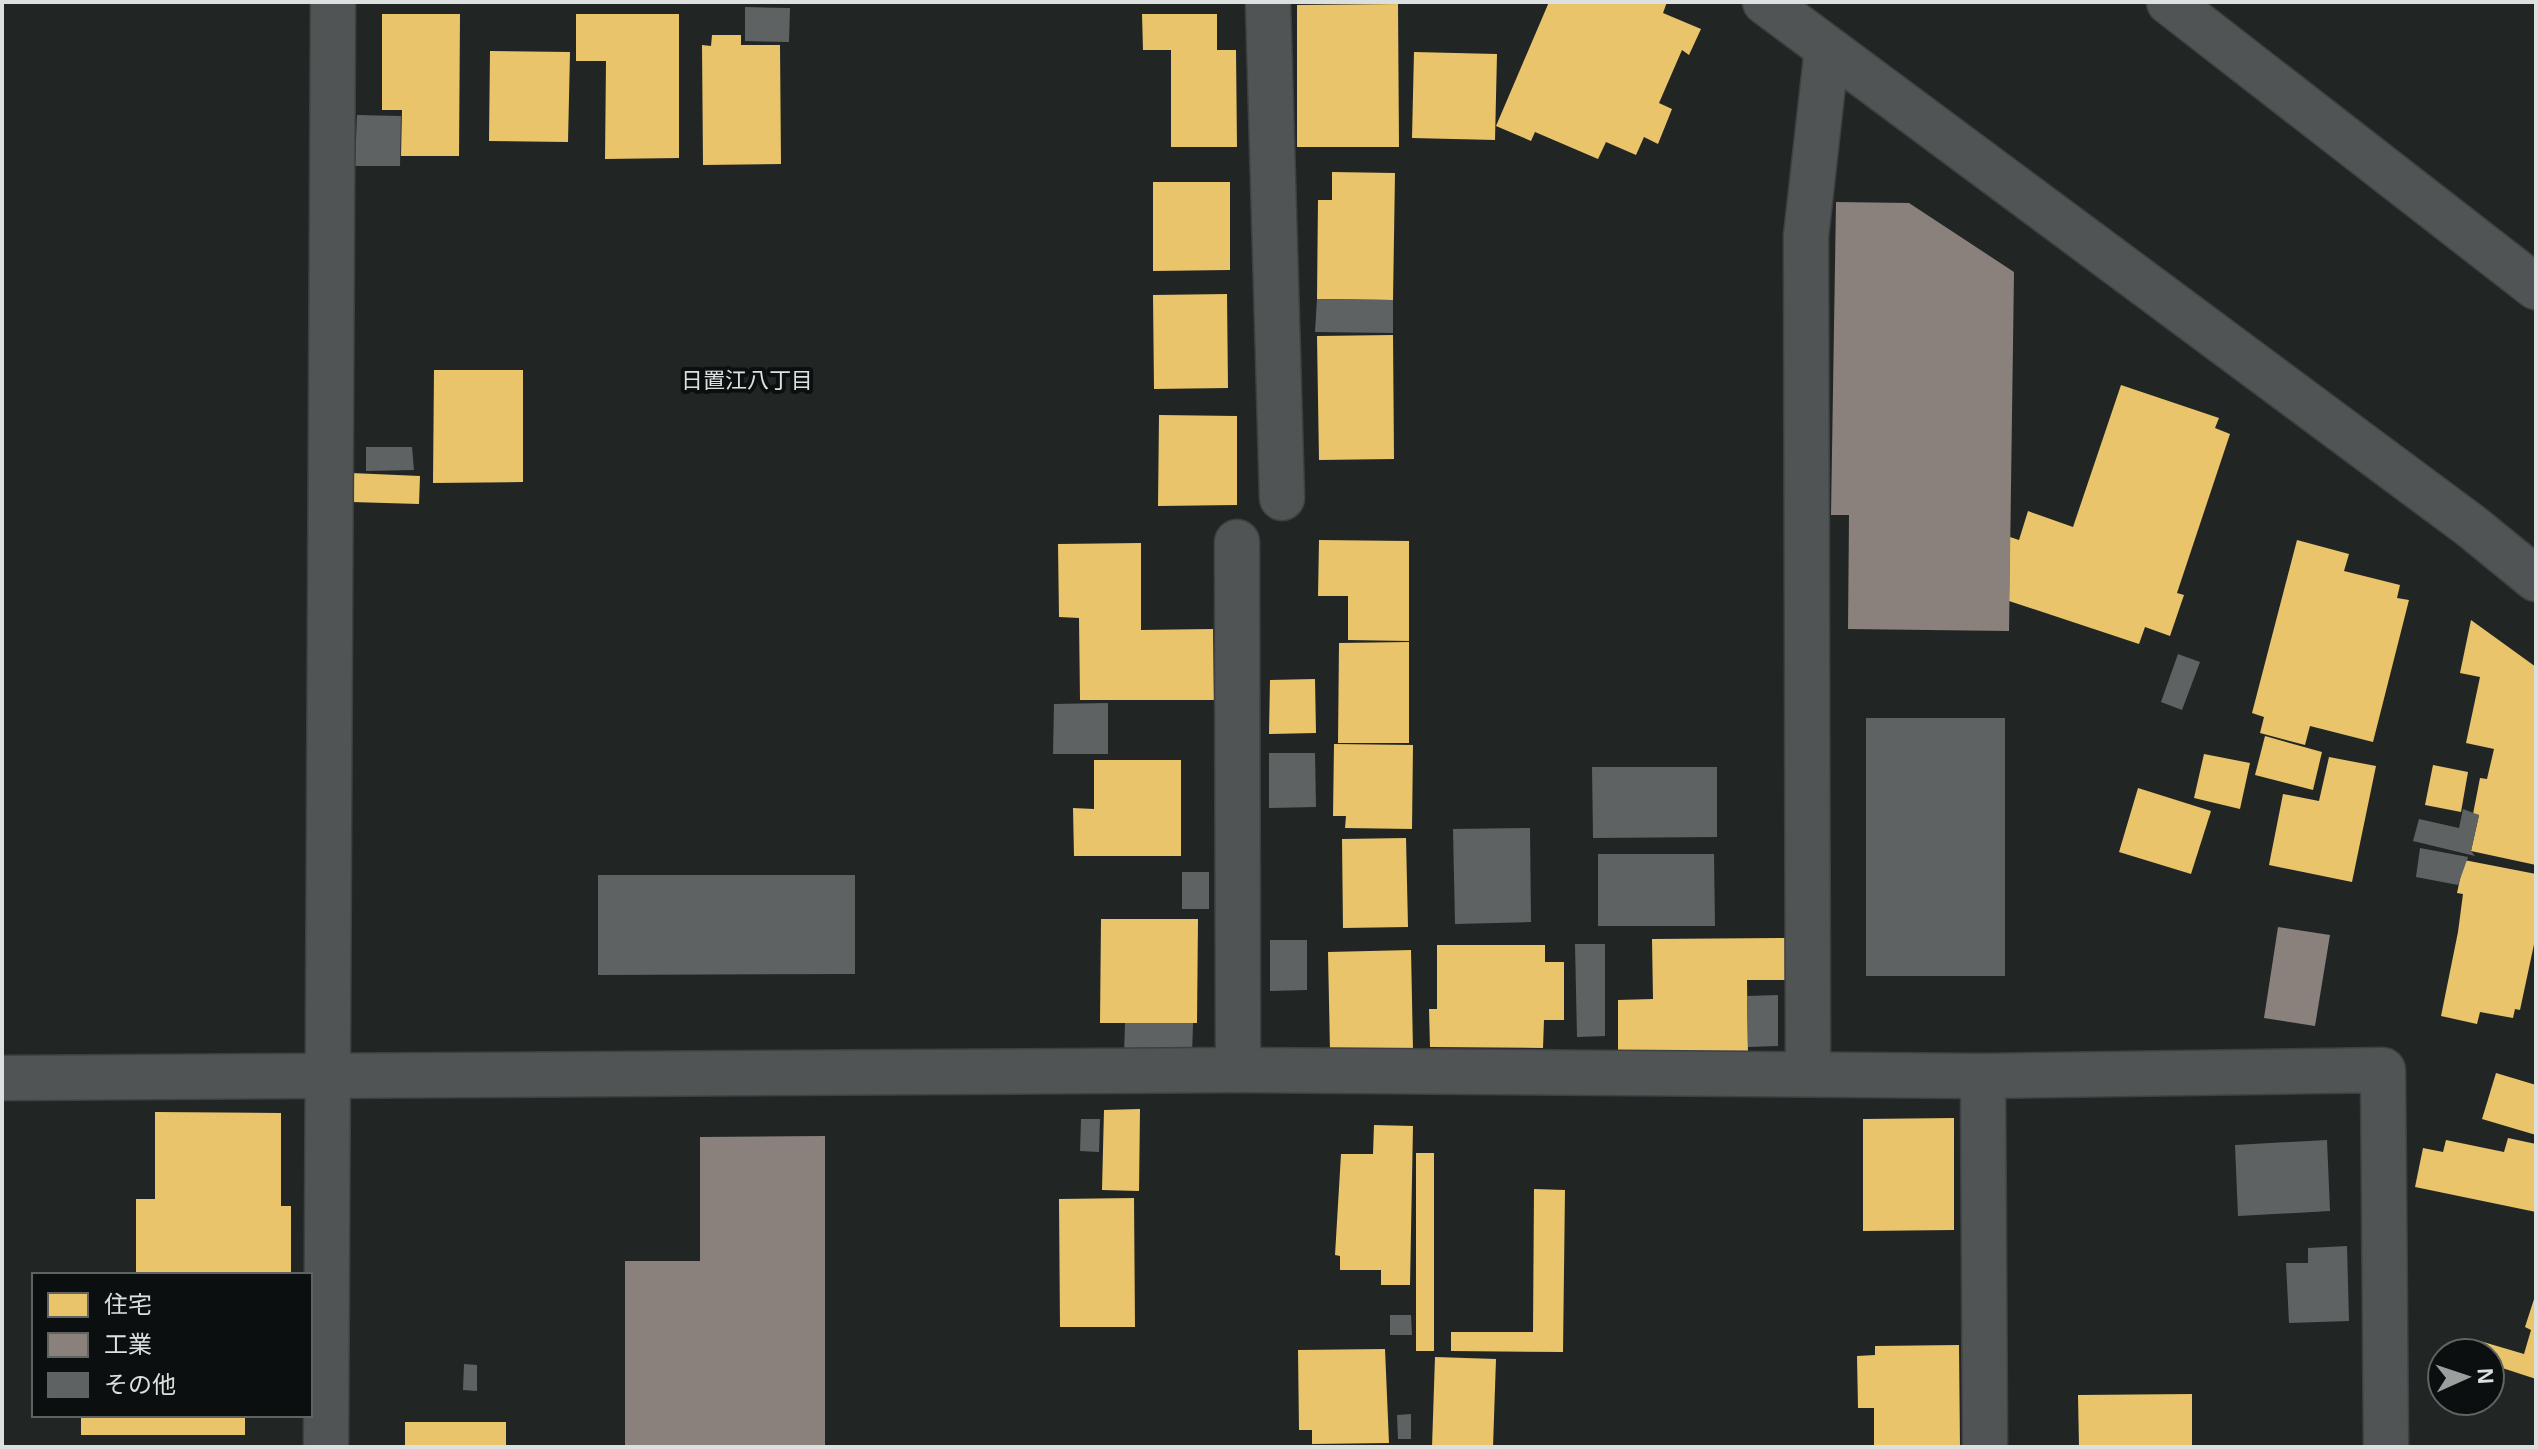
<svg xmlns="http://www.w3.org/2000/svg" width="2538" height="1449" viewBox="0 0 2538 1449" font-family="Helvetica,'Noto Sans JP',sans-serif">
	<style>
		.homes { fill: #e9c46a }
		.industry { fill: #8a817c }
		.building { fill: #5f6262 }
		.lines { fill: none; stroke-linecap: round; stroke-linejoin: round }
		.minor-casing { stroke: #3d4140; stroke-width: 47 }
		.tertiary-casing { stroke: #3d4140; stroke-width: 47 }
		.minor { stroke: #515454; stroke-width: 44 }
		.tertiary { stroke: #515454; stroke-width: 44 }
		.labels { text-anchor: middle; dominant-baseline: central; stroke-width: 8; stroke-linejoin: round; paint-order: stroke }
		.neighbourhood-label { font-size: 22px; fill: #dce0df; stroke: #0c0f0f }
	</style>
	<rect width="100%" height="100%" fill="#212625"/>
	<g class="homes">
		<path d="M 1549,2 L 1667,2 L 1663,13 L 1701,29 L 1689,55 L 1682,50 L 1659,103 L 1672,109 L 1658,144 L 1644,137 L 1636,155 L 1606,142 L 1598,159 L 1535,132 L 1531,141 L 1496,126 Z"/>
		<path d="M 1398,4 L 1399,147 L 1297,147 L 1297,5 Z"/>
		<path d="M 382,14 L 460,14 L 459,156 L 401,156 L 402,110 L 382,110 Z"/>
		<path d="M 576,14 L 679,14 L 679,158 L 605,159 L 606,61 L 576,61 Z"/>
		<path d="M 1142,14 L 1217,14 L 1217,50 L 1236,50 L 1237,147 L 1171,147 L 1171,50 L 1143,50 Z"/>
		<path d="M 712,35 L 741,35 L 741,45 L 780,45 L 781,164 L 703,165 L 702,45 L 711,46 Z"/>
		<path d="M 490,51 L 570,52 L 568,142 L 489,141 Z"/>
		<path d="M 1414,52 L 1497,54 L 1495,140 L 1412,138 Z"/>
		<path d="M 1332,172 L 1395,173 L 1393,300 L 1317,299 L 1318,200 L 1332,200 Z"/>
		<path d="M 1153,182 L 1230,182 L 1230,270 L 1153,271 Z"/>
		<path d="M 1227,294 L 1228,388 L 1154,389 L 1153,295 Z"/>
		<path d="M 1393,335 L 1394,459 L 1319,460 L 1317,336 Z"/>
		<path d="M 434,370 L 523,370 L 523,482 L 433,483 Z"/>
		<path d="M 2121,385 L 2219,418 L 2215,428 L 2230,434 L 2177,593 L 2184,595 L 2170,636 L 2145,627 L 2139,644 L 2009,601 L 2010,537 L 2019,540 L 2028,511 L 2073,527 Z"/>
		<path d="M 1159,415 L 1237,416 L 1237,505 L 1158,506 Z"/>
		<path d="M 351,473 L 420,476 L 419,504 L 351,502 Z"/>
		<path d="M 1319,540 L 1409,541 L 1409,641 L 1348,640 L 1348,596 L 1318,596 Z"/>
		<path d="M 2297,540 L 2349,554 L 2344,571 L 2400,585 L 2397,598 L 2409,600 L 2373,742 L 2310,726 L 2305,745 L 2260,733 L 2264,717 L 2252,713 Z"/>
		<path d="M 1141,543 L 1141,630 L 1213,629 L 1214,700 L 1080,700 L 1079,618 L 1059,617 L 1058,544 Z"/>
		<path d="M 2471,620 L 2536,667 L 2536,865 L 2471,851 L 2479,815 L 2473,814 L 2480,778 L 2487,779 L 2494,749 L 2466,743 L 2480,677 L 2460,673 Z"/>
		<path d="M 1409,642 L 1409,743 L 1338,743 L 1339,643 Z"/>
		<path d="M 1315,679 L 1316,733 L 1269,734 L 1270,680 Z"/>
		<path d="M 2265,736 L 2322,752 L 2313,790 L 2255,775 Z"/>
		<path d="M 1334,744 L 1413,745 L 1412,829 L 1345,828 L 1346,816 L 1333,816 Z"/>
		<path d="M 2204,754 L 2250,763 L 2240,809 L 2194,798 Z"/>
		<path d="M 2329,757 L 2376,766 L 2352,882 L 2269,865 L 2283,794 L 2319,801 Z"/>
		<path d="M 1094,760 L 1181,760 L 1181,856 L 1074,856 L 1073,808 L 1094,809 Z"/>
		<path d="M 2433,765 L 2468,772 L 2461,812 L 2425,805 Z"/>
		<path d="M 2138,788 L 2211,811 L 2191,874 L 2119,852 Z"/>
		<path d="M 1406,838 L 1408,927 L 1343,928 L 1342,839 Z"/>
		<path d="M 2464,860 L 2536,874 L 2536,935 L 2520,1010 L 2515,1009 L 2513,1018 L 2480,1012 L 2477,1024 L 2441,1016 L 2458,932 L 2463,894 L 2457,893 Z"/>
		<path d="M 1101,919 L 1198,919 L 1197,1023 L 1100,1023 Z"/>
		<path d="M 1786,938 L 1787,980 L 1747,980 L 1748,1055 L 1618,1057 L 1618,1000 L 1653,999 L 1652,939 Z"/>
		<path d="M 1437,945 L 1545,945 L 1545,962 L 1564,962 L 1564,1020 L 1544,1020 L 1543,1048 L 1430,1047 L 1429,1009 L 1437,1009 Z"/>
		<path d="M 1411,950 L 1413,1050 L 1330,1051 L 1328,952 Z"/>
		<path d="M 2496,1073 L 2536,1085 L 2536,1135 L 2482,1119 Z"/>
		<path d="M 1140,1109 L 1139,1191 L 1102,1190 L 1104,1110 Z"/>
		<path d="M 155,1112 L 281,1113 L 281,1206 L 291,1206 L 291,1275 L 136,1275 L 136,1199 L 155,1199 Z"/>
		<path d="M 1954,1118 L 1954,1230 L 1863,1231 L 1863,1119 Z"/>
		<path d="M 1374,1125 L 1413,1126 L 1410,1285 L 1381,1285 L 1381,1270 L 1340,1270 L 1340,1256 L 1335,1255 L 1341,1154 L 1373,1154 Z"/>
		<path d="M 2508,1138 L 2536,1144 L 2536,1212 L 2415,1187 L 2423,1148 L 2443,1152 L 2446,1140 L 2504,1152 Z"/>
		<rect x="1416" y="1153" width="18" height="198"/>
		<path d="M 1534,1189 L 1565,1190 L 1563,1352 L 1451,1351 L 1451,1332 L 1533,1332 Z"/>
		<path d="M 1134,1198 L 1135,1327 L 1060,1327 L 1059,1199 Z"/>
		<path d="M 2536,1293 L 2536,1379 L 2490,1364 L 2490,1353 L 2477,1353 L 2480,1341 L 2524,1354 L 2531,1330 L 2525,1327 Z"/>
		<path d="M 1959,1345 L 1960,1447 L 1874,1447 L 1874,1408 L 1858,1408 L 1857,1356 L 1875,1355 L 1875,1346 Z"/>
		<path d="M 1385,1349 L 1389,1443 L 1312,1444 L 1312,1430 L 1299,1430 L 1298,1350 Z"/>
		<path d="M 1435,1357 L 1496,1359 L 1493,1447 L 1432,1447 Z"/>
		<path d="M 2192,1394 L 2192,1447 L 2079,1447 L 2078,1395 Z"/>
		<rect x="81" y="1415" width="164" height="20"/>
		<rect x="405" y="1422" width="101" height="25"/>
	</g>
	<g class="industry">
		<path d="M 1836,202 L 1909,203 L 2014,272 L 2009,631 L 1848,629 L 1849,515 L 1831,515 Z"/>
		<path d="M 2278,927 L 2330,935 L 2315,1026 L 2264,1018 Z"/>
		<path d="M 825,1136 L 825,1447 L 625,1447 L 625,1261 L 700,1261 L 700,1137 Z"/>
	</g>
	<g class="building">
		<path d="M 745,7 L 790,8 L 789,42 L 745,41 Z"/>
		<path d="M 357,115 L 401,116 L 400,166 L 355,166 Z"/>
		<path d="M 1317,299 L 1393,300 L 1393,333 L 1315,332 Z"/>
		<path d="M 366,447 L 412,447 L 414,470 L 366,471 Z"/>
		<path d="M 2178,654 L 2200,662 L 2182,710 L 2161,702 Z"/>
		<path d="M 1108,703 L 1108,754 L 1053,754 L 1054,704 Z"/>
		<rect x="1866" y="718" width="139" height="258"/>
		<path d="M 1269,753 L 1315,753 L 1316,807 L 1269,808 Z"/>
		<path d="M 1592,767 L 1717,767 L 1717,837 L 1593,838 Z"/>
		<path d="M 2463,809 L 2479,815 L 2471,851 L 2475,856 L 2413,841 L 2419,819 L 2459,828 Z"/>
		<path d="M 1530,828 L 1531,922 L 1455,924 L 1453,829 Z"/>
		<path d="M 2420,848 L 2468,857 L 2458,885 L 2416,877 Z"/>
		<path d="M 1598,854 L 1714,854 L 1715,926 L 1598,926 Z"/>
		<rect x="1182" y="872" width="27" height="37"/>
		<path d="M 598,875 L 855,875 L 855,974 L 598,975 Z"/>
		<path d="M 1270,940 L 1307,940 L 1307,990 L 1270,991 Z"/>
		<path d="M 1575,944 L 1605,944 L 1605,1036 L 1577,1037 Z"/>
		<path d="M 1778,995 L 1778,1046 L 1748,1047 L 1747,996 Z"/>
		<path d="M 1125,1023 L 1193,1023 L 1192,1056 L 1124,1056 Z"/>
		<path d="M 1081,1119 L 1100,1119 L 1099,1152 L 1080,1151 Z"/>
		<path d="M 2327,1140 L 2330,1211 L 2238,1216 L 2235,1145 Z"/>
		<path d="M 2347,1246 L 2349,1321 L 2289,1323 L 2286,1263 L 2308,1263 L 2308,1248 Z"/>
		<path d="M 1390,1315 L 1411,1315 L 1412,1335 L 1390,1335 Z"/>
		<path d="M 464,1364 L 477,1365 L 477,1391 L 463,1390 Z"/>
		<path d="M 1411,1414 L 1411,1439 L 1398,1439 L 1397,1415 Z"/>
	</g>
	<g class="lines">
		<defs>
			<g id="minor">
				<path d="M 1268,2 L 1282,498"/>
				<path d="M 1765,2 L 2471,526 L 2536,579"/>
				<path d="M 1237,542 L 1238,1070"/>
				<path d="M 1808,1073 L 1806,236 L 1827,49"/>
				<path d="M 1983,1076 L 1985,1447"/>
				<path d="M 2,1078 L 1238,1070 L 1983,1076 L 2383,1070 L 2386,1447"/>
				<path d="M 326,1447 L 333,2"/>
			</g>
			<path id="tertiary" d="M 2169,2 L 2536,287"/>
		</defs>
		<use href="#minor" class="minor-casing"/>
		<use href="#tertiary" class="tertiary-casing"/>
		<use href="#minor" class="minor"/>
		<use href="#tertiary" class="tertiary"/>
	</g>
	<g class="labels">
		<g class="neighbourhood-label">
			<text x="747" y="380">日置江八丁目</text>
		</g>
	</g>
	<rect width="2538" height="1449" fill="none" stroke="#dce0df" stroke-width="8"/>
	<rect x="32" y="1273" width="280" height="144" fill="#0c0f0f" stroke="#5f6362" stroke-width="2"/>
	<rect x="48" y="1293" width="40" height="24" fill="#e9c46a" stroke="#5f6362" stroke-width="2"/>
	<text x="104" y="1313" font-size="24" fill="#dce0df">住宅</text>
	<rect x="48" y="1333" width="40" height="24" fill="#8a817c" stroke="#5f6362" stroke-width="2"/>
	<text x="104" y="1353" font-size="24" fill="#dce0df">工業</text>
	<rect x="48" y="1373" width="40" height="24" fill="#5f6262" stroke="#5f6362" stroke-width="2"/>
	<text x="104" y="1393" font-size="24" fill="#dce0df">その他</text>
	<g transform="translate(2466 1377) rotate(87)"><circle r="38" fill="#0c0f0f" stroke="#5f6362" stroke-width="2"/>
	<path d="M0-6L14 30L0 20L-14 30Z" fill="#9b9f9e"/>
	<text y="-12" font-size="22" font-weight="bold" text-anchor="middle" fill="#dce0df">N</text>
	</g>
</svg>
